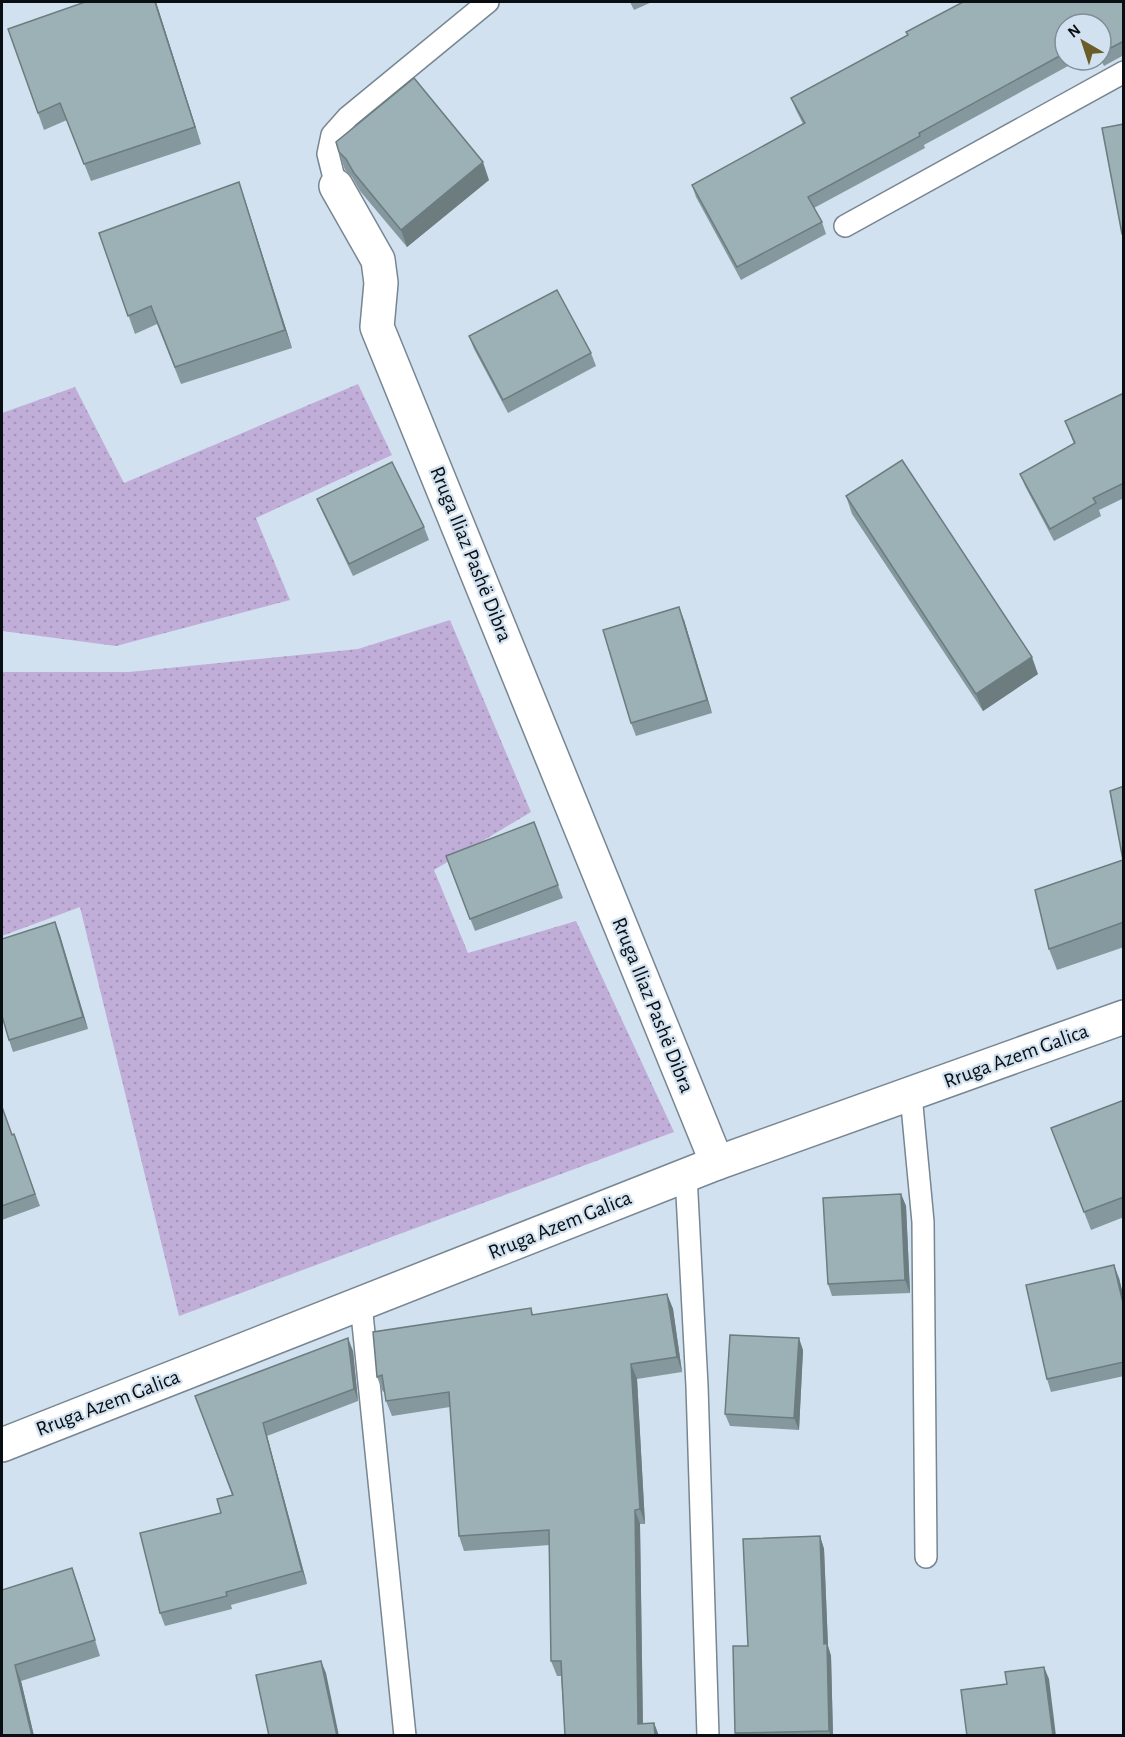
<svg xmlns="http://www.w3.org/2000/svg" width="1125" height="1737" viewBox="0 0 1125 1737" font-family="'Alegreya Sans',sans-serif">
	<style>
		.grass { fill: url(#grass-dots) }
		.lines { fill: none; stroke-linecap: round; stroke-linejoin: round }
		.lane-casing { stroke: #778692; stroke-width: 24 }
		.street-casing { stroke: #778692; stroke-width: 36 }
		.secondary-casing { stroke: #778692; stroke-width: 36 }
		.lane { stroke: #fff; stroke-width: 21 }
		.street { stroke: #fff; stroke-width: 33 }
		.secondary { stroke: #fff; stroke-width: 33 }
		.wall { fill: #85989d }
		.shaded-wall { fill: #6c7c7f }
		.building { fill: #9bb1b6; stroke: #6c7c7f; stroke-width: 1.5 }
		.labels { text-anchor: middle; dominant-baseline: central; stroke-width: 4.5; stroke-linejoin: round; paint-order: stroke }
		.street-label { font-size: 21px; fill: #090e12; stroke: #d1e1ef }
	</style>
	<defs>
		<pattern id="grass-dots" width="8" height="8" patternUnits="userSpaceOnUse" patternTransform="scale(1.5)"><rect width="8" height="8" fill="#c0aed9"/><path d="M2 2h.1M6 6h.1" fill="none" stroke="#a494b9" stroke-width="1.8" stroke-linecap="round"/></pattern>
	</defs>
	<rect width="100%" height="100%" fill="#d1e1ef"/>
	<g class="grass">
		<path d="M 358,384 L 392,455 L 256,518 L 290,600 L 116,646 L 2,631 L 2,413 L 75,387 L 124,483 Z"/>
		<path d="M 450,620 L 531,812 L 434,870 L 468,953 L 576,921 L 674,1132 L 179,1316 L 80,907 L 2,936 L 2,672 L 129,672 L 358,649 Z"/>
	</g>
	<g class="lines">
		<defs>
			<g id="lane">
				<path d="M 336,186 L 328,154 L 332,135 L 348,117 L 488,2"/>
				<path d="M 845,226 L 1124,72"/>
				<path d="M 911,1095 L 923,1222 L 926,1557"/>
				<path d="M 686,1175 L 697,1386 L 708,1736"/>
				<path d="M 361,1304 L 405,1736"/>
			</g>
			<path id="street" d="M 336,186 L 378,260 L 381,283 L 377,327 L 717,1163"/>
			<path id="secondary" d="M 2,1445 L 717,1163 L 1124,1017"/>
		</defs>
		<use href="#lane" class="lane-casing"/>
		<use href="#street" class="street-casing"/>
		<use href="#secondary" class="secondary-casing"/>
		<use href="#lane" class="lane"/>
		<use href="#street" class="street"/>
		<use href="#secondary" class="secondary"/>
	</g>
	<g class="wall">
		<path d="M 156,2 L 201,144 L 91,181 L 67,120 L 44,130 L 8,29 Z"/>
		<path d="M 630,2 L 652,2 L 634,10 Z"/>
		<path d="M 1124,2 L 1124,55 L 1104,66 L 1101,60 L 1101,24 L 1065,24 L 1065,60 L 1079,60 L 924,145 L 925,148 L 814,208 L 822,222 L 826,234 L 741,280 L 696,197 L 692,185 L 803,124 L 796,110 L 791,98 Z"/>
		<path d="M 339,152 L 489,180 L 407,247 L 360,191 L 352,177 L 345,170 Z"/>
		<path d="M 239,182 L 292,348 L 181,384 L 157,324 L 135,334 L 99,233 Z"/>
		<path d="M 469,336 L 591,353 L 596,366 L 508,413 L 474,349 Z"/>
		<path d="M 1124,393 L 1124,498 L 1099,510 L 1101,516 L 1054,541 L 1025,486 L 1020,474 L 1074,444 L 1065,421 Z"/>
		<path d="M 846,496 L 1038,674 L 983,711 L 852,514 Z"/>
		<path d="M 317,499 L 424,527 L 429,540 L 353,576 L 322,511 Z"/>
		<path d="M 684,620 L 712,713 L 636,736 L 631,723 Z"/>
		<path d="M 1124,786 L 1124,947 L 1057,970 L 1049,949 L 1123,860 Z"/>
		<path d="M 534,822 L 563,898 L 475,931 L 446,856 Z"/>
		<path d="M 55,922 L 88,1029 L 13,1052 L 9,1040 Z"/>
		<path d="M 1124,1100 L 1124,1217 L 1091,1230 L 1058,1145 Z"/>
		<path d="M 2,1107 L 12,1135 L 14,1134 L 40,1206 L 2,1220 Z"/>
		<path d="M 901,1194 L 906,1206 L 910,1293 L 832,1296 L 828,1284 Z"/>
		<path d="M 1119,1278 L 1124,1299 L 1124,1376 L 1051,1392 L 1047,1379 Z"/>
		<path d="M 667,1294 L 673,1309 L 682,1372 L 637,1379 L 645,1524 L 640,1524 L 643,1724 L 654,1723 L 659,1736 L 565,1736 L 561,1676 L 557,1676 L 551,1661 L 550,1545 L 464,1551 L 459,1536 L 450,1407 L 392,1416 L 386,1401 L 385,1391 L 383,1392 L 377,1377 L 531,1308 L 533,1315 Z"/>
		<path d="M 803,1350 L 799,1430 L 730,1426 L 725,1414 Z"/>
		<path d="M 353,1351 L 358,1401 L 267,1436 L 307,1584 L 231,1605 L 232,1609 L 165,1626 L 160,1613 L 221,1513 L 232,1495 L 195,1396 Z"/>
		<path d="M 820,1536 L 824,1549 L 828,1646 L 831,1656 L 833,1736 L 736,1736 L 735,1733 L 748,1646 Z"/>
		<path d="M 72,1568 L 100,1656 L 21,1681 L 34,1736 L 2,1736 L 2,1590 Z"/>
	</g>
	<g class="shaded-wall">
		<path d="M 155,2 L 156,2 L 201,144 L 195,127 Z"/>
		<path d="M 483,162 L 489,180 L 407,247 L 401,230 Z"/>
		<path d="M 239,182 L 245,200 L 292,348 L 285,330 Z"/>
		<path d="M 679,607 L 684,620 L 712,713 L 707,700 Z"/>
		<path d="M 1032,657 L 1038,674 L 983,711 L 976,694 Z"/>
		<path d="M 55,922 L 60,935 L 88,1029 L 83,1017 Z"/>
		<path d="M 901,1194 L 906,1206 L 910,1293 L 905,1280 Z"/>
		<path d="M 1114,1265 L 1119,1278 L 1124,1299 L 1124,1307 Z"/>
		<path d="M 667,1294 L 673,1309 L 682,1372 L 677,1357 Z"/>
		<path d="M 348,1338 L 353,1351 L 358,1401 L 354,1389 Z"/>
		<path d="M 799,1338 L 803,1350 L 799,1430 L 794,1418 Z"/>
		<path d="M 631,1364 L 637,1379 L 645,1524 L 640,1509 Z"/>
		<path d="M 263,1423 L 267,1436 L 307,1584 L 302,1571 Z"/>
		<path d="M 635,1510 L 640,1524 L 643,1736 L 638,1724 Z"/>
		<path d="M 820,1536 L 824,1549 L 828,1646 L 831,1656 L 833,1736 L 831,1736 L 829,1731 L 824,1644 Z"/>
		<path d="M 72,1568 L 78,1584 L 100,1656 L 95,1640 Z"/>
		<path d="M 321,1661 L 326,1673 L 339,1736 L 337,1736 Z"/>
		<path d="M 15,1665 L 21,1681 L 34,1736 L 32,1736 Z"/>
		<path d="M 1044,1667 L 1049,1679 L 1056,1736 L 1053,1736 Z"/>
		<path d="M 654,1723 L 659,1736 L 655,1736 Z"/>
	</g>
	<g class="building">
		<path d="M 85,2 L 155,2 L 195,127 L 84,164 L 60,103 L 38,113 L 8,29 Z"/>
		<path d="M 963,2 L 1124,2 L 1124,41 L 1101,53 L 1101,24 L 1065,24 L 1065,53 L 919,133 L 920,136 L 808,197 L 822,222 L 737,267 L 692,185 L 805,123 L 791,98 L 908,35 L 906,32 Z"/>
		<path d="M 414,78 L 483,162 L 401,230 L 354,173 L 346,159 L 339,152 L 336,142 Z"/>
		<path d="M 1124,124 L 1124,234 L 1122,234 L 1102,128 Z"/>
		<path d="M 239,182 L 285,330 L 175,367 L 151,306 L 128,316 L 99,233 Z"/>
		<path d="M 557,290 L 591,353 L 503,400 L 469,336 Z"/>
		<path d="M 1124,393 L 1124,483 L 1093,498 L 1096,503 L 1050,529 L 1020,474 L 1075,443 L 1065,421 Z"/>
		<path d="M 902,460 L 1032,657 L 976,694 L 846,496 Z"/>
		<path d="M 392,462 L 424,527 L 349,564 L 317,499 Z"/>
		<path d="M 679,607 L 707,700 L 631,723 L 603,630 Z"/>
		<path d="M 1124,786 L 1124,922 L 1049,949 L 1035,890 L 1123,860 L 1110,791 Z"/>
		<path d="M 534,822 L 558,885 L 470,919 L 446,856 Z"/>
		<path d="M 55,922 L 83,1017 L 9,1040 L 2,1016 L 2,939 Z"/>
		<path d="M 1124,1100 L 1124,1197 L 1084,1212 L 1051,1128 Z"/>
		<path d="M 2,1107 L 12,1135 L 14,1134 L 35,1194 L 2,1206 Z"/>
		<path d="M 901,1194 L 905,1280 L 828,1284 L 823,1198 Z"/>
		<path d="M 1114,1265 L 1124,1307 L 1124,1362 L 1047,1379 L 1026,1285 Z"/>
		<path d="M 667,1294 L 677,1357 L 631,1364 L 640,1509 L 635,1510 L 638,1724 L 654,1723 L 655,1736 L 565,1736 L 561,1661 L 551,1661 L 549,1530 L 459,1536 L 449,1392 L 386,1401 L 382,1375 L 377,1377 L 373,1332 L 531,1308 L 532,1315 Z"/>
		<path d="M 730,1335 L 799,1338 L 794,1418 L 725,1414 Z"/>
		<path d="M 348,1338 L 354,1389 L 263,1423 L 302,1571 L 226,1592 L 227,1596 L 160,1613 L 140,1533 L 221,1513 L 217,1499 L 233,1495 L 195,1396 Z"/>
		<path d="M 820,1536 L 824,1644 L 827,1643 L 829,1731 L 735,1733 L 733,1646 L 748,1646 L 743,1539 Z"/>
		<path d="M 72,1568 L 95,1640 L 15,1665 L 32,1736 L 2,1736 L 2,1590 Z"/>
		<path d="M 321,1661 L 337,1736 L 269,1736 L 256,1675 Z"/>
		<path d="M 1044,1667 L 1053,1736 L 967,1736 L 961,1690 L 1007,1684 L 1005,1672 Z"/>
	</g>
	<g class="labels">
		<g class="street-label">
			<text transform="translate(471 554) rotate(68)">Rruga Iliaz Pashë Dibra</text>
			<text transform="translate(653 1005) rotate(68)">Rruga Iliaz Pashë Dibra</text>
			<text transform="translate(1016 1056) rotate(-20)">Rruga Azem Galica</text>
			<text transform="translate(560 1225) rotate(-22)">Rruga Azem Galica</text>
			<text transform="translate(108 1403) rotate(-21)">Rruga Azem Galica</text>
		</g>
	</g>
	<rect width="1125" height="1737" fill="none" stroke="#090e12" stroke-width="6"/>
	<g transform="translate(1083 42) rotate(321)"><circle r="28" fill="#d1e1ef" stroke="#818d97" stroke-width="1.5"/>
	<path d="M0-4.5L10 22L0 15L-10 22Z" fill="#6a5d2a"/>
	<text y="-9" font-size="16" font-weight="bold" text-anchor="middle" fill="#090e12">N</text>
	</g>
</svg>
